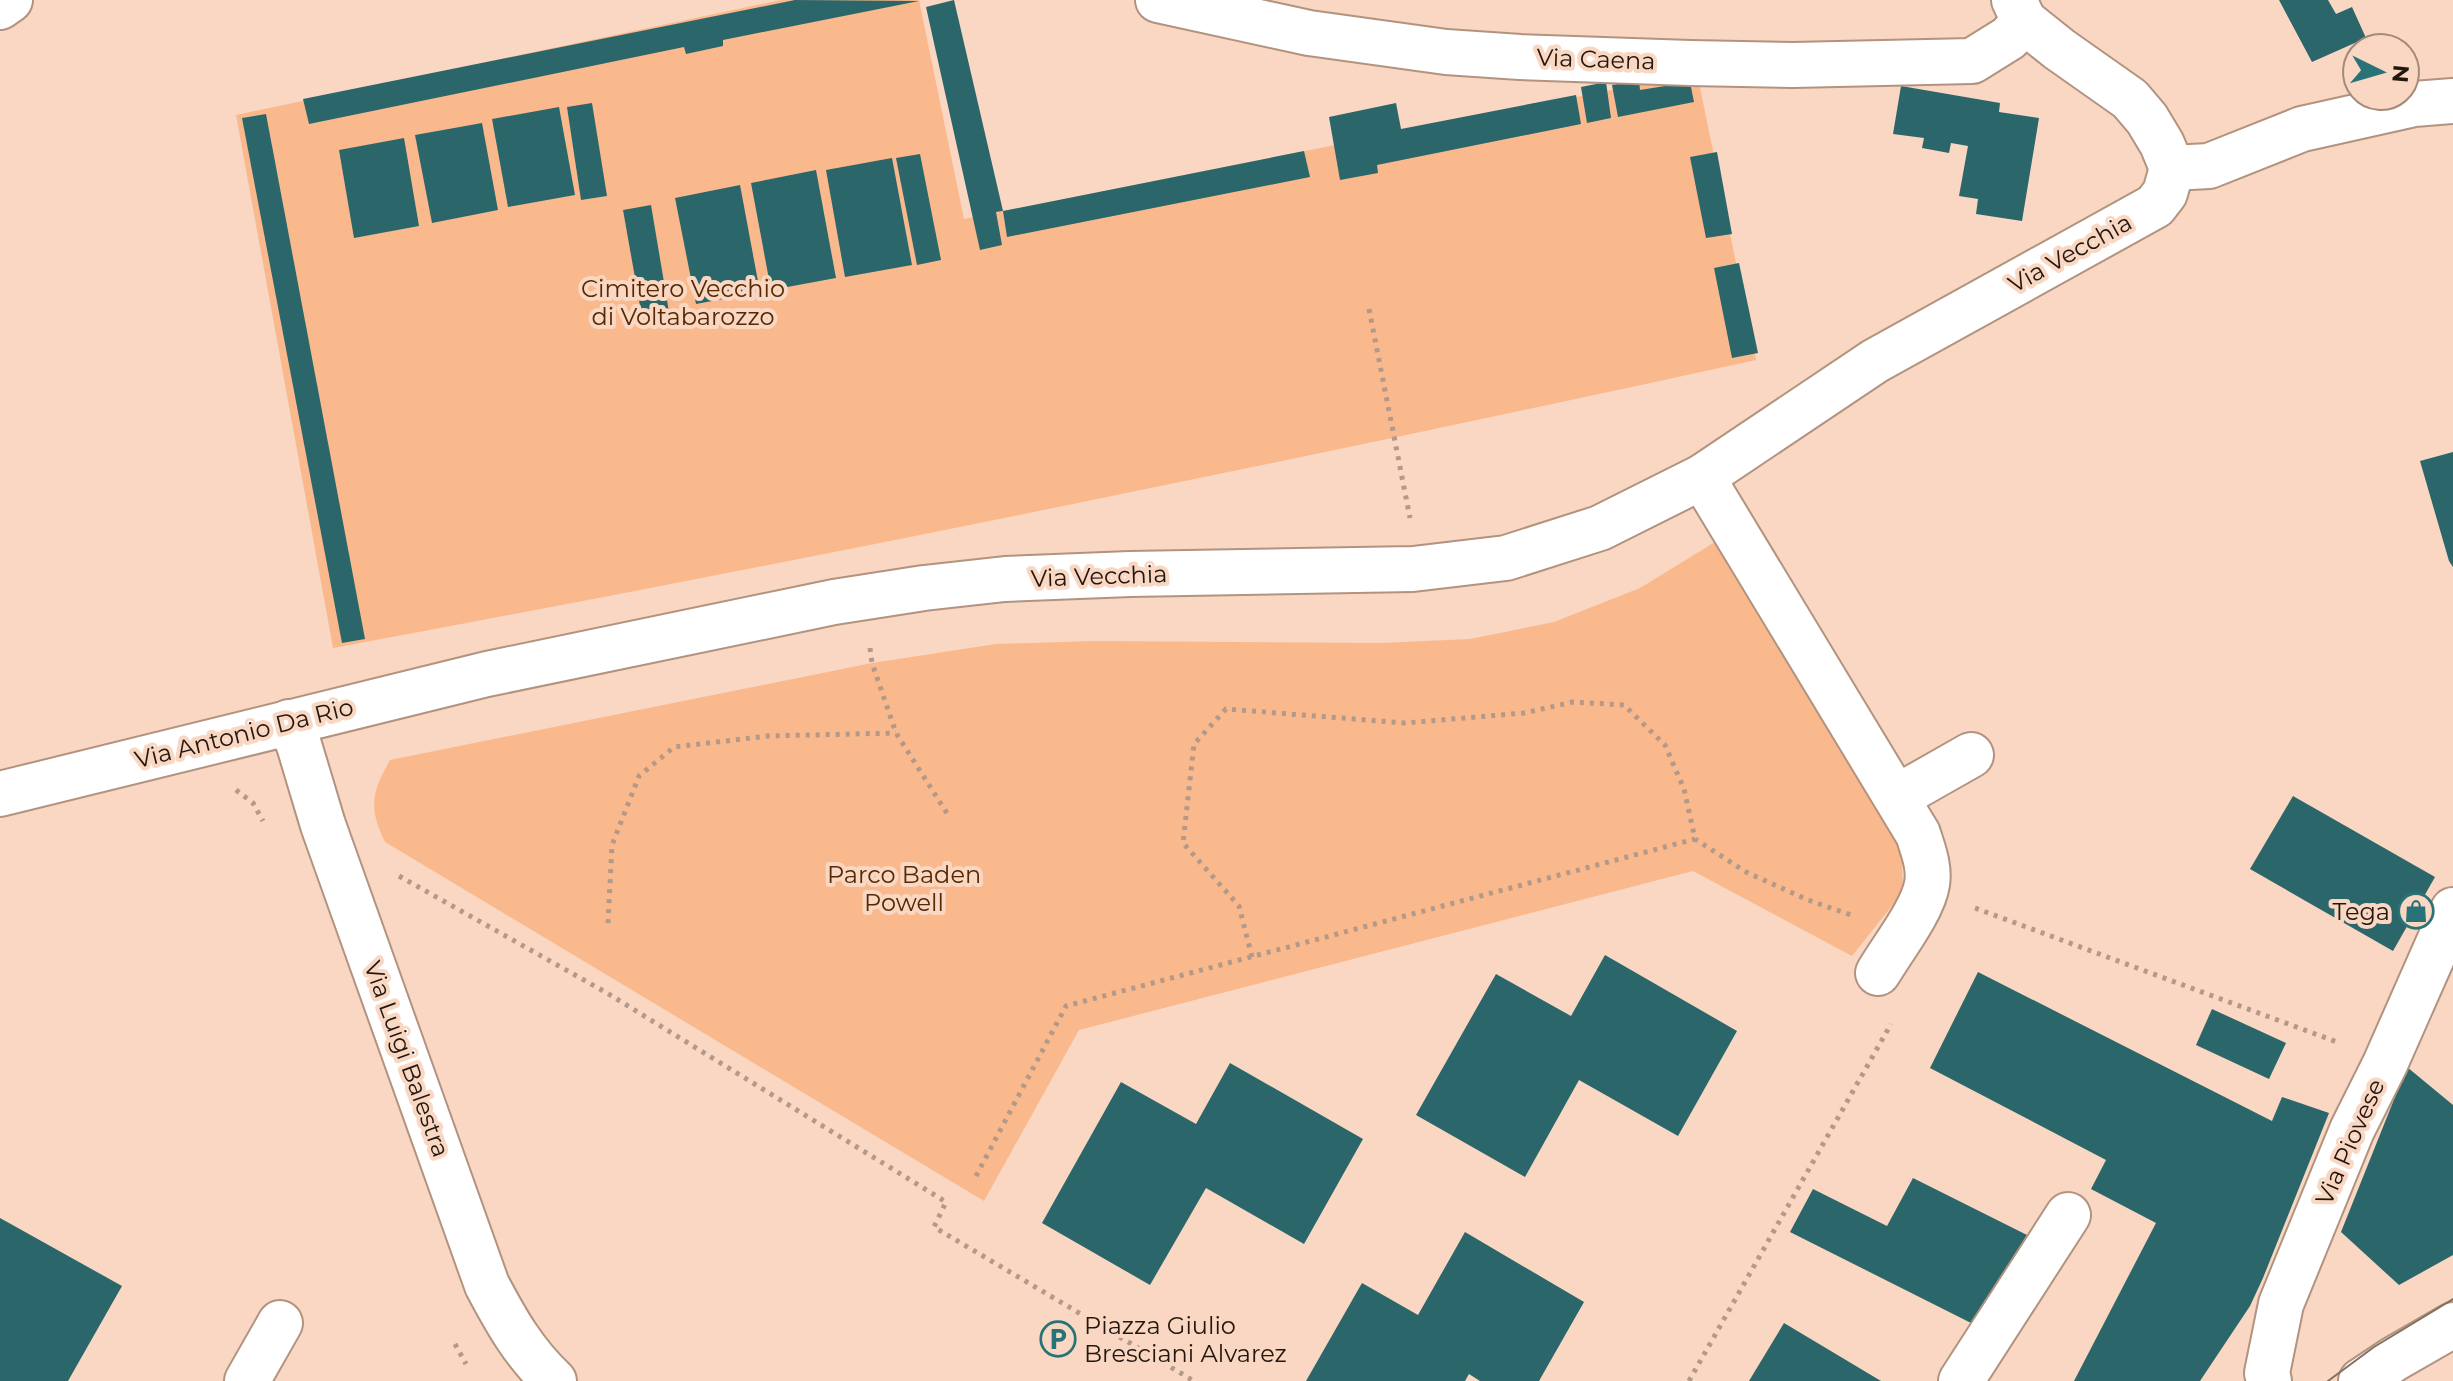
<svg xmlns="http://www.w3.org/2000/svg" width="2453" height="1381" viewBox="0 0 2453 1381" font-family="Montserrat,sans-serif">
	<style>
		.green { fill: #fab98d }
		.building { fill: #2b666a }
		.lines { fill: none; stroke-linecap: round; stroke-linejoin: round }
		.minor-casing { stroke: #b2937f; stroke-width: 48 }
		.major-casing { stroke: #b2937f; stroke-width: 48 }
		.path { stroke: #b49988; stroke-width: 5; stroke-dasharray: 4 6; stroke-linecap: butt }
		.minor { stroke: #fff; stroke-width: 44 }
		.major { stroke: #fff; stroke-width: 44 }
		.tram { stroke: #846f61; stroke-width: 2 }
		.labels { text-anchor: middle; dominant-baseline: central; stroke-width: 8; stroke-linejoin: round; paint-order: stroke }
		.street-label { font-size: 24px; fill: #22170f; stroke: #f9d7c2 }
		.park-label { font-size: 24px; fill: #542904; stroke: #f9d7c2 }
		.poi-label { font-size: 24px; fill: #22170f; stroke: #f9d7c2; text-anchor: end }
	</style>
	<rect width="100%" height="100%" fill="#f9d7c2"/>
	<g class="green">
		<path d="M 781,0 L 919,0 L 964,219 L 1697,73 L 1756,360 C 1283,463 809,560 333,648 L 236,115 Z"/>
		<path d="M 1720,539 L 1901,842 L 1903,892 L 1852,956 L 1693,871 L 1079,1030 L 984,1201 L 385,842 C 368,807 372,792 390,760 L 872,663 L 996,644 L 1093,641 L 1381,643 L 1470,639 L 1554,622 L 1640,588 Z"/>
	</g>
	<g class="building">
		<path d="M 795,0 L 919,1 L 723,40 L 723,46 L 686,54 L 684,47 L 309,124 L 303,99 Z"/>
		<path d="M 954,0 L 1003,211 L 996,212 L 1002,245 L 980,250 L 926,7 Z"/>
		<path d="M 2279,0 L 2328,0 L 2336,14 L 2352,7 L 2366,38 L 2312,62 Z"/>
		<path d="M 1639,80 L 1640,90 L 1690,82 L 1694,102 L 1618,117 L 1612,85 Z"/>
		<path d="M 1606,82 L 1611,118 L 1587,123 L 1581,87 Z"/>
		<path d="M 1901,86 L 2000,103 L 1999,112 L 2039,118 L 2022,221 L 1976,214 L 1978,199 L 1959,196 L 1968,146 L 1951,143 L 1949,153 L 1922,148 L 1924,138 L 1893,134 Z"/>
		<path d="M 1576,95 L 1581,124 L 1377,165 L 1378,173 L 1340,180 L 1329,117 L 1396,103 L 1401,129 Z"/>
		<path d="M 592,103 L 607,196 L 581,200 L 567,107 Z"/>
		<path d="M 559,107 L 575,195 L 508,207 L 492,119 Z"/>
		<path d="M 266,114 L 365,639 L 342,643 L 242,118 Z"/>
		<path d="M 482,123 L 498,210 L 432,223 L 415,135 Z"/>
		<path d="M 404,138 L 419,226 L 354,238 L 339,150 Z"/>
		<path d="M 1304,151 L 1310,177 L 1007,237 L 1003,211 Z"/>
		<path d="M 1717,152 L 1732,234 L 1706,238 L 1690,157 Z"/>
		<path d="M 920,154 L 941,260 L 917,265 L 896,158 Z"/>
		<path d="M 892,158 L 912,265 L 845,277 L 826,170 Z"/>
		<path d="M 816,170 L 836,278 L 771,290 L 751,183 Z"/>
		<path d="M 740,185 L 760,292 L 696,304 L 675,198 Z"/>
		<path d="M 651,205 L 669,312 L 642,317 L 623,210 Z"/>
		<path d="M 1739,263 L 1758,353 L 1732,358 L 1714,268 Z"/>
		<path d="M 2453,452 L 2453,567 L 2449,561 L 2420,461 Z"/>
		<path d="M 2293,796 L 2435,877 L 2393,951 L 2250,869 Z"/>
		<path d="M 1605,955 L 1737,1031 L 1678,1136 L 1579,1080 L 1525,1177 L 1416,1115 L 1496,974 L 1571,1016 Z"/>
		<path d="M 1978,972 L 2272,1121 L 2282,1097 L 2329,1113 L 2263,1278 L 2250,1306 L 2200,1381 L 2074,1381 L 2156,1223 L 2091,1189 L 2106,1160 L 1930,1068 Z"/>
		<path d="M 2212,1009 L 2286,1043 L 2269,1079 L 2196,1045 Z"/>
		<path d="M 1230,1063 L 1363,1139 L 1304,1244 L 1206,1188 L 1150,1285 L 1042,1223 L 1121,1082 L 1196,1124 Z"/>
		<path d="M 2407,1067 L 2453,1105 L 2453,1255 L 2399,1285 L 2341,1232 Z"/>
		<path d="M 1913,1178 L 2027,1235 L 1981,1328 L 1790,1232 L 1813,1189 L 1887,1226 Z"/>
		<path d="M 0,1218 L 122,1286 L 68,1381 L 0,1381 Z"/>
		<path d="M 1465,1232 L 1584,1302 L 1539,1381 L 1480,1381 L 1469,1374 L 1465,1381 L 1306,1381 L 1362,1283 L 1418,1315 Z"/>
		<path d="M 1784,1323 L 1881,1381 L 1749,1381 Z"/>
	</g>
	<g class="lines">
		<defs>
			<g id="minor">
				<path d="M 1158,0 L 1309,33 L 1446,52 L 1520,57 L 1690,63 L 1793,65 L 1972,61 L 2009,38 L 2024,21"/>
				<path d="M 2014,0 L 2024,21 L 2059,49 L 2130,99 L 2147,119 L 2162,144 L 2172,168"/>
				<path d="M 0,7 L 10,0"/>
				<path d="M 2172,168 L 2209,166 L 2302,129 L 2414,104 L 2453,101"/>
				<path d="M 1702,477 L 1918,834 C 1923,850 1930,867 1927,884 C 1923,910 1892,949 1878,973"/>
				<path d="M 289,722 L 299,745 L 323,825 L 487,1285 C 506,1321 524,1353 554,1381"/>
				<path d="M 0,794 L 487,674 L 834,602 L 924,588 L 1005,579 L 1130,574 L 1413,569 L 1506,558 L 1600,528 L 1702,477 L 1875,361 L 2155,206 L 2165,193 L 2172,168"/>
				<path d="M 1897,797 L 1971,755"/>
				<path d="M 247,1381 L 280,1323"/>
				<path d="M 1961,1381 L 2068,1215"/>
				<path d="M 2269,1381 L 2267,1373 L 2281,1304 L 2352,1130 L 2385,1064 L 2453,910"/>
			</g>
			<path id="major" d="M 2361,1381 L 2394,1359 L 2453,1325"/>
		</defs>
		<use href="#minor" class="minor-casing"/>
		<use href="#major" class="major-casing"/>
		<g class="path">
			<path d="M 1369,309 L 1410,518"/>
			<path d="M 870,648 L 872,663 L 896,733 L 950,818"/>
			<path d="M 236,790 L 253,803 L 263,821"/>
			<path d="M 399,876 L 607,993 L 946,1202 L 934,1227 L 1194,1381"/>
			<path d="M 1975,908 L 2337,1042"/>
			<path d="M 608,923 L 612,845 L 639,776 L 674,747 L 768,736 L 896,733"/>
			<path d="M 1252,957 L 1239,906 L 1183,843 L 1194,744 L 1226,709 L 1405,723 L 1524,713 L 1573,702 L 1624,705 L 1665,745 L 1684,789 L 1695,839 L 1746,872 L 1808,900 L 1851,915"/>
			<path d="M 976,1176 L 1066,1006 L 1695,839"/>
			<path d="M 455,1344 L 466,1364"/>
			<path d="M 1689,1381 L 1891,1024"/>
		</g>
		<use href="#minor" class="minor"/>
		<use href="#major" class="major"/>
		<path class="tram" d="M 2328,1381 L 2374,1347 L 2453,1299"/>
	</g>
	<defs>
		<symbol id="shop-ring" viewBox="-11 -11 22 22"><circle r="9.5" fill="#f9d7c2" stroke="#297378" stroke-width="1.5"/><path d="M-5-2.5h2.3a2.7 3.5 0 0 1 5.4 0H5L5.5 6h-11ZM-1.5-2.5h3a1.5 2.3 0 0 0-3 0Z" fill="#297378"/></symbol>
		<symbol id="parking-ring" viewBox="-11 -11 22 22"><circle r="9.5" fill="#f9d7c2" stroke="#297378" stroke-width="1.5"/><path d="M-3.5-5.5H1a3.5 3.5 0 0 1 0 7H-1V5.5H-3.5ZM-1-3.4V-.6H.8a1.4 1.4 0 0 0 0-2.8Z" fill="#297378"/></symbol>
	</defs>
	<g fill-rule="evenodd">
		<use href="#shop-ring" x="2396" y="891" width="40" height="40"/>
		<use href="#parking-ring" x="1038" y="1319" width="40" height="40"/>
	</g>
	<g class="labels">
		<g class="street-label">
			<text transform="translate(1596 59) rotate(2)">Via Caena</text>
			<text transform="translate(2070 253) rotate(-29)">Via Vecchia</text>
			<text transform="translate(1099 576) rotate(-2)">Via Vecchia</text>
			<text transform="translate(244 733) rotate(-14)">Via Antonio Da Rio</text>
			<text transform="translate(407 1059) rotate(70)">Via Luigi Balestra</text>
			<text transform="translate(2350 1142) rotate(-66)">Via Piovese</text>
		</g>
		<g class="park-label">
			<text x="683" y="288">Cimitero Vecchio<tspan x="683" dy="28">di Voltabarozzo</tspan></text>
			<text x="904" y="874">Parco Baden<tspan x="904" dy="28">Powell</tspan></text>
		</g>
		<g class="poi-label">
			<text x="2390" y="911">Tega</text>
			<text x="1084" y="1325" text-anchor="start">Piazza Giulio<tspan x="1084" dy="28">Bresciani Alvarez</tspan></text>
		</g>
	</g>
	<g transform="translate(2381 72) rotate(95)"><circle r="38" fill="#f9d7c2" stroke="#a38a7a" stroke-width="2"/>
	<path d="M0-6L14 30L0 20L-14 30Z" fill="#297378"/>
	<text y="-12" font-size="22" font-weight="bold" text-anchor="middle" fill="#22170f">N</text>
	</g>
</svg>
